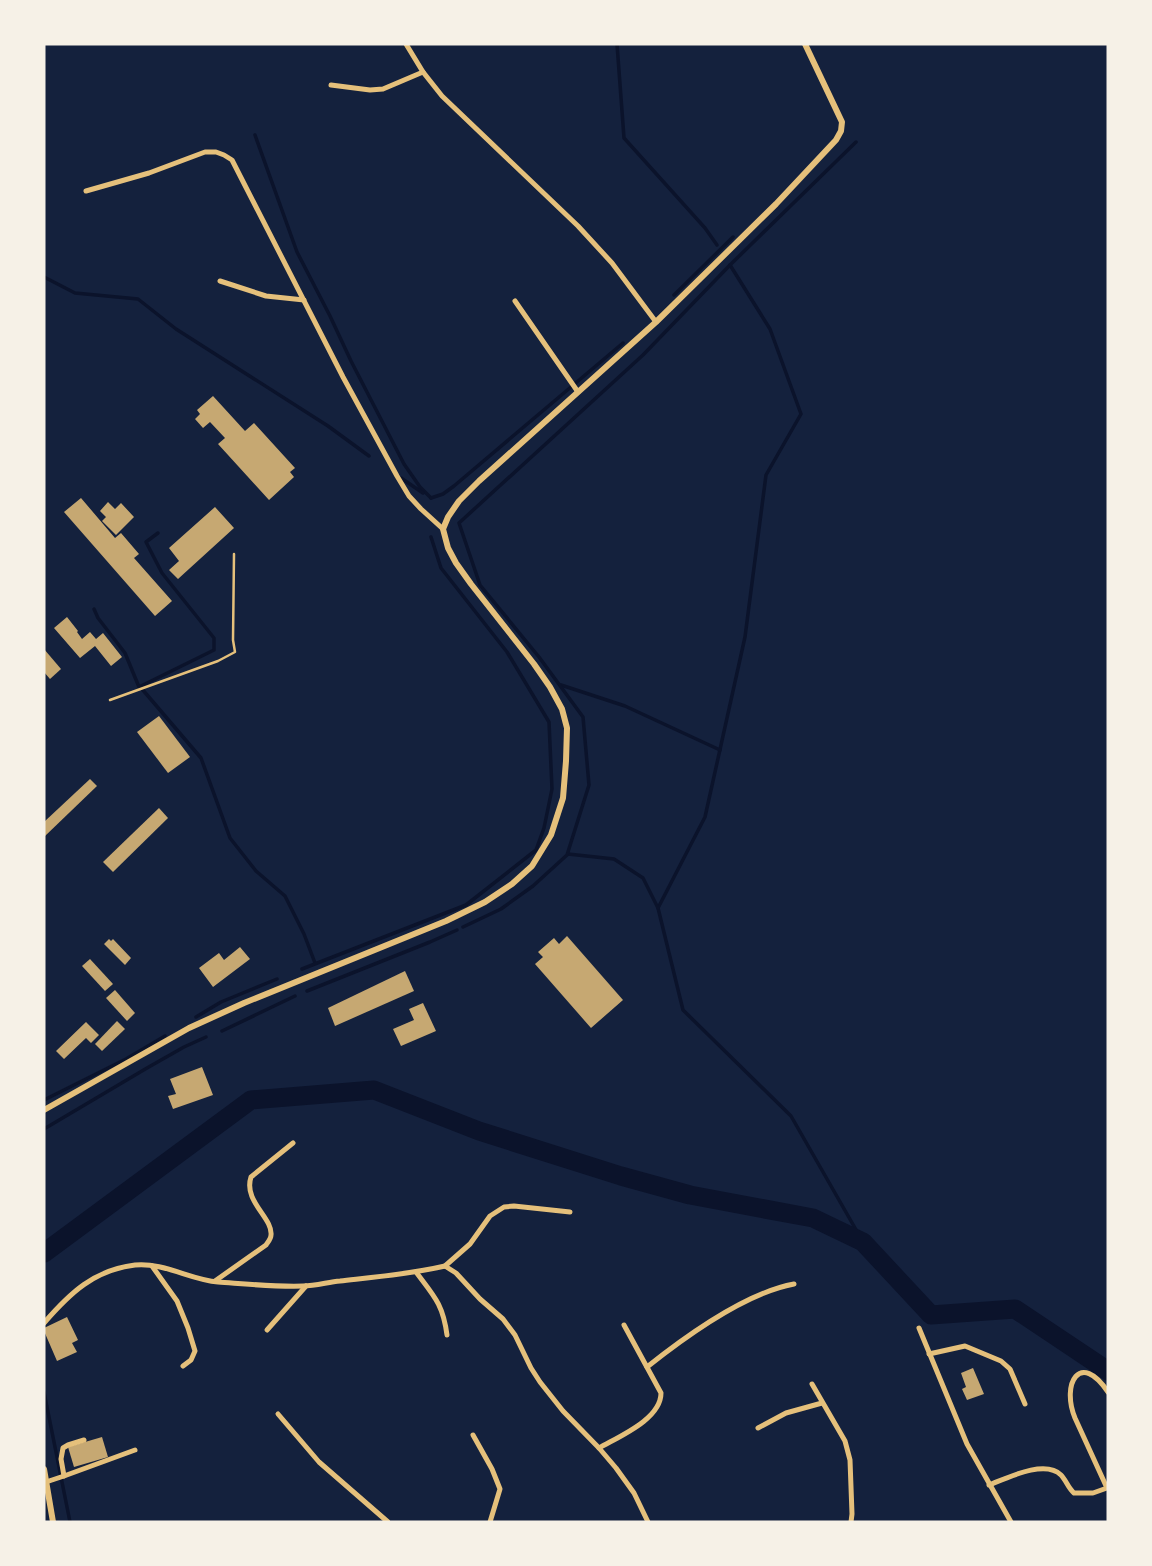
<svg xmlns="http://www.w3.org/2000/svg" width="1152" height="1566" viewBox="0 0 1152 1566" font-family="'Titillium Web',sans-serif">
	<style>
		.lines { fill: none; stroke-linecap: round; stroke-linejoin: round }
		.stream { stroke: #0b132b; stroke-width: 3.5 }
		.river { stroke: #0b132b; stroke-width: 19 }
		.building { fill: #c6a872 }
		.service { stroke: #e5c07b; stroke-width: 2.5 }
		.minor { stroke: #e5c07b; stroke-width: 5 }
		.tertiary { stroke: #e5c07b; stroke-width: 6 }
	</style>
	<rect width="100%" height="100%" fill="#14213d"/>
	<g class="lines">
		<g class="stream">
			<path d="M 617,44 L 624,138 L 705,228 L 717,245"/>
			<path d="M 255,135 L 297,252 L 330,316 L 351,361 L 404,464 L 420,487 L 431,498"/>
			<path d="M 730,265 L 770,329 L 801,414 L 766,475 L 745,637 L 705,817 L 658,908 L 683,1010 L 791,1116 L 863,1242"/>
			<path d="M 44,277 L 75,293 L 138,299 L 176,329 L 328,426 L 369,456"/>
			<path d="M 674,295 L 733,237"/>
			<path d="M 401,478 L 423,493"/>
			<path d="M 431,498 L 443,494 L 454,486 L 623,343"/>
			<path d="M 94,609 L 98,618 L 125,653 L 139,687 L 214,650 L 214,638 L 162,573 L 146,542 L 158,533"/>
			<path d="M 561,685 L 625,706 L 720,750"/>
			<path d="M 142,689 L 201,758 L 230,838 L 256,871 L 285,896 L 304,934 L 315,963"/>
			<path d="M 568,854 L 614,859 L 643,878 L 658,908"/>
			<path d="M 463,927 L 501,909 L 533,886 L 567,855 L 589,785 L 583,717 L 539,657 L 480,585 L 459,523 L 643,355 L 730,265 L 856,142"/>
			<path d="M 302,969 L 466,905 L 536,850 L 544,828 L 552,789 L 549,722 L 507,652 L 441,568 L 431,537"/>
			<path d="M 307,991 L 430,942 L 457,930"/>
			<path d="M 196,1017 L 221,1002 L 277,979"/>
			<path d="M 222,1031 L 295,996"/>
			<path d="M 44,1100 L 126,1059 L 165,1036"/>
			<path d="M 44,1129 L 147,1068 L 184,1047 L 206,1037"/>
			<path d="M 44,1392 L 70,1522"/>
		</g>
		<path class="river" d="M 44,1253 L 251,1100 L 374,1090 L 479,1131 L 621,1176 L 690,1195 L 813,1218 L 863,1242 L 931,1315 L 1015,1309 L 1108,1371"/>
	</g>
	<g class="building">
		<path d="M 213,396 L 245,431 L 254,423 L 295,468 L 290,472 L 294,477 L 269,500 L 218,444 L 225,438 L 210,422 L 203,428 L 195,419 L 200,414 L 197,410 Z"/>
		<path d="M 81,498 L 115,538 L 121,533 L 139,554 L 134,558 L 172,601 L 155,616 L 64,512 Z"/>
		<path d="M 108,502 L 115,509 L 121,503 L 134,517 L 116,535 L 102,521 L 106,517 L 100,511 Z"/>
		<path d="M 215,507 L 234,528 L 178,579 L 169,570 L 179,561 L 169,548 Z"/>
		<path d="M 67,617 L 78,631 L 77,632 L 82,639 L 90,632 L 96,639 L 103,633 L 122,657 L 111,666 L 95,646 L 80,658 L 54,628 Z"/>
		<path d="M 44,649 L 61,669 L 50,679 L 44,672 Z"/>
		<path d="M 159,716 L 190,757 L 168,773 L 137,732 Z"/>
		<path d="M 90,779 L 97,786 L 44,837 L 44,822 Z"/>
		<path d="M 159,808 L 168,818 L 113,872 L 103,862 Z"/>
		<path d="M 567,936 L 623,1000 L 591,1028 L 535,964 L 543,957 L 538,952 L 554,938 L 559,944 Z"/>
		<path d="M 109,939 L 111,941 L 113,939 L 131,958 L 125,965 L 104,944 Z"/>
		<path d="M 240,947 L 250,959 L 213,987 L 199,968 L 219,953 L 224,960 Z"/>
		<path d="M 90,959 L 113,984 L 105,991 L 82,966 Z"/>
		<path d="M 405,971 L 414,991 L 335,1026 L 328,1008 Z"/>
		<path d="M 115,990 L 135,1013 L 127,1021 L 106,998 Z"/>
		<path d="M 423,1003 L 436,1031 L 401,1046 L 393,1029 L 414,1020 L 409,1009 Z"/>
		<path d="M 117,1021 L 125,1029 L 102,1051 L 95,1044 Z"/>
		<path d="M 86,1022 L 99,1035 L 91,1043 L 86,1038 L 64,1059 L 56,1051 Z"/>
		<path d="M 202,1067 L 213,1095 L 173,1109 L 168,1096 L 176,1094 L 170,1079 Z"/>
		<path d="M 67,1317 L 78,1340 L 72,1343 L 77,1352 L 57,1361 L 44,1331 L 44,1328 Z"/>
		<path d="M 973,1368 L 984,1394 L 967,1400 L 962,1389 L 966,1387 L 961,1373 Z"/>
		<path d="M 102,1437 L 108,1457 L 74,1467 L 68,1447 Z"/>
	</g>
	<g class="lines">
		<path class="service" d="M 110,700 L 218,661 L 235,652 L 233,640 L 234,554"/>
		<g class="minor">
			<path d="M 406,44 L 423,72 L 442,96 L 578,226 L 612,263 L 656,322"/>
			<path d="M 331,85 L 370,90 L 383,89 L 423,72"/>
			<path d="M 86,191 L 149,173 L 205,152 L 216,152 L 224,155 L 232,160 L 343,377 L 397,476 L 409,496 L 421,509 L 443,529"/>
			<path d="M 220,281 L 266,296 L 304,300"/>
			<path d="M 515,301 L 578,392"/>
			<path d="M 152,1266 L 177,1301 L 188,1328 L 195,1351 L 191,1360 L 183,1366"/>
			<path d="M 445,1266 L 470,1244 L 490,1216 L 504,1207 L 514,1206 L 570,1212"/>
			<path d="M 416,1272 C 434,1296 443,1304 447,1335"/>
			<path d="M 215,1281 L 266,1245 C 268,1242 271,1239 271,1235 C 273,1218 243,1201 251,1177 L 293,1143"/>
			<path d="M 44,1323 C 70,1293 94,1270 135,1265 C 163,1262 191,1280 218,1282 C 246,1284 275,1287 303,1286 C 316,1286 328,1282 340,1281 C 376,1277 411,1274 445,1266 L 456,1273 L 480,1299 L 503,1319 L 515,1335 L 531,1368 L 540,1382 L 563,1411 L 599,1448 L 616,1468 L 634,1493 L 648,1522"/>
			<path d="M 919,1328 L 967,1444 L 1011,1522"/>
			<path d="M 267,1330 L 306,1286"/>
			<path d="M 929,1354 L 965,1346 L 1001,1361 L 1010,1369 L 1025,1404"/>
			<path d="M 647,1367 C 686,1336 745,1293 794,1284"/>
			<path d="M 812,1384 L 845,1441 L 850,1460 L 852,1514 L 851,1522"/>
			<path d="M 278,1414 L 319,1462 L 388,1522"/>
			<path d="M 758,1428 L 786,1413 L 822,1403"/>
			<path d="M 473,1435 L 492,1469 L 500,1489 L 490,1522"/>
			<path d="M 599,1448 C 620,1436 661,1419 661,1393 L 624,1325"/>
			<path d="M 64,1476 L 61,1459 L 63,1448 L 68,1445 L 84,1440"/>
			<path d="M 46,1482 L 64,1476 L 135,1450"/>
			<path d="M 989,1485 C 1007,1478 1045,1459 1061,1475 C 1066,1480 1068,1488 1074,1493 L 1093,1493 L 1107,1488 L 1075,1418 C 1061,1384 1080,1350 1108,1392"/>
		</g>
		<g class="tertiary">
			<path d="M 44,1110 L 189,1028 L 244,1003 L 446,921 L 485,902 L 512,884 L 532,866 L 551,835 L 563,798 L 566,761 L 567,728 L 562,709 L 550,687 L 534,664 L 471,584 L 456,563 L 448,548 L 443,529 L 448,517 L 459,501 L 479,481 L 656,322 L 776,204 L 836,140 L 841,131 L 842,122 L 805,44"/>
			<path d="M 44,1469 L 53,1522"/>
		</g>
	</g>
	<rect width="1152" height="1566" fill="none" stroke="#f6f1e7" stroke-width="91"/>
</svg>
